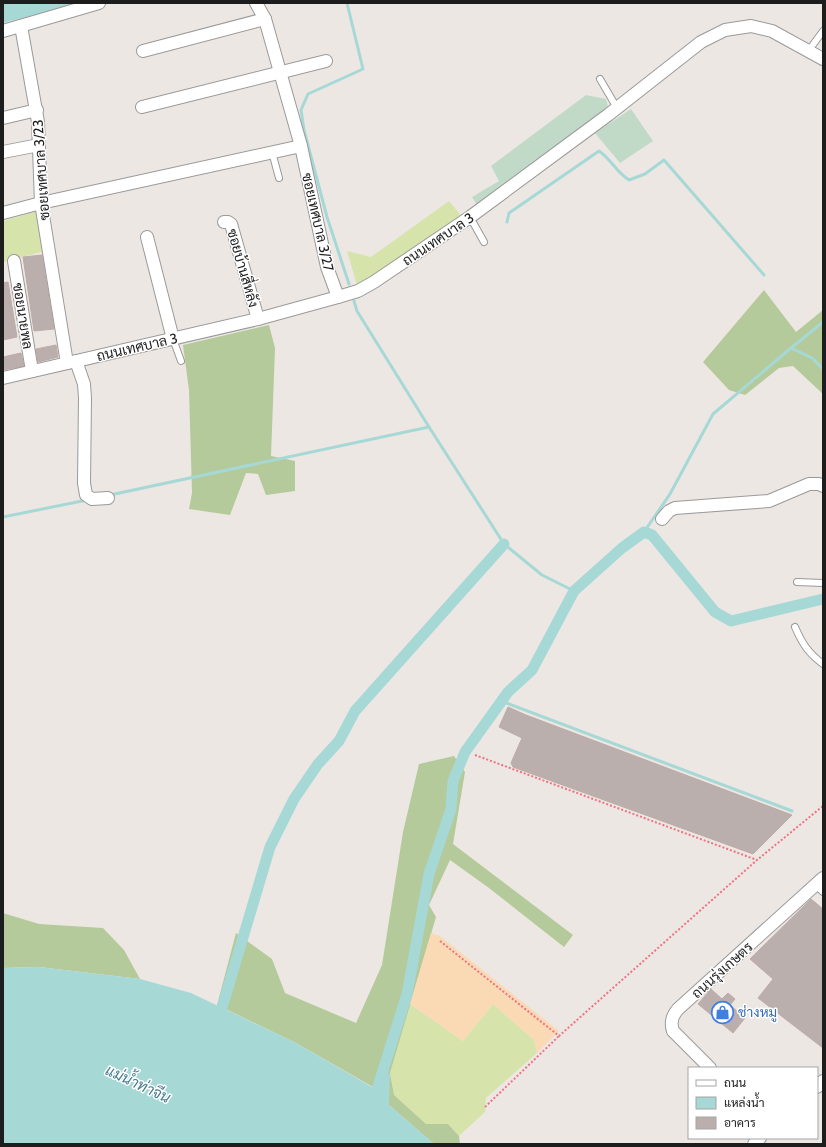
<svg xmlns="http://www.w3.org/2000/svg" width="826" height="1147" viewBox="0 0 826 1147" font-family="Cabin,Sarabun,sans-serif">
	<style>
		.grass { fill: #d6e4ac }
		.forest { fill: #b4ca9a }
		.wetland { fill: #c1dac8 }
		.sand { fill: #f9dab5 }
		.water { fill: #a6d8d6 }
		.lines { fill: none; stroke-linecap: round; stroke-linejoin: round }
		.stream { stroke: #a6d8d6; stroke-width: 3 }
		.canal { stroke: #a6d8d6; stroke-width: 11 }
		.building { fill: #baafad; stroke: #beaba6 }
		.service-casing { stroke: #9a9a9a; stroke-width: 8 }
		.minor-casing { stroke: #9a9a9a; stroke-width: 14 }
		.path { stroke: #ef7285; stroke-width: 2; stroke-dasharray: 2 2; stroke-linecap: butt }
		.service { stroke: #fff; stroke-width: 6 }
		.minor { stroke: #fff; stroke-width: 12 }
		.labels { text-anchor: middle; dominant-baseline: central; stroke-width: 3; stroke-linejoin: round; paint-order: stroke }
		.street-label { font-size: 14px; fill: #1d1d1d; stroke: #fff }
		.shop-label { font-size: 14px; fill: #366cbe; stroke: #fff; text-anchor: start }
		.water-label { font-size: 15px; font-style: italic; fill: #477d8f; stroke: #fff }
	</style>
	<rect width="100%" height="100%" fill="#ede7e3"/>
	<g class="grass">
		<path d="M 449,201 L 462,217 L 390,265 L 357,285 L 347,251 L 371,257 Z"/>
		<path d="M 37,211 L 45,251 L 3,262 L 3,221 Z"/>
		<path d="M 410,1004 L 463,1041 L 493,1004 L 534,1040 L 537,1053 L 486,1098 L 485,1112 L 459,1136 L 448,1124 L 426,1124 L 394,1095 L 390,1073 Z"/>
	</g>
	<g class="forest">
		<path d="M 764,290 L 796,332 L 823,310 L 823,394 L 793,366 L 779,368 L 745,395 L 729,390 L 703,362 Z"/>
		<path d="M 269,325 L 275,348 L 271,456 L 295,461 L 295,491 L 266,495 L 258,474 L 246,473 L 230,515 L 189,509 L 192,493 L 189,390 L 183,345 Z"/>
		<path d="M 454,756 L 465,772 L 453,844 L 573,935 L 564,947 L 489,888 L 450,860 L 429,905 L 436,917 L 390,1073 L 394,1095 L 426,1124 L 448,1124 L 459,1136 L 460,1144 L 434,1144 L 389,1105 L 383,1078 L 373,1087 L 296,1043 L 217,1005 L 236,933 L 272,959 L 285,993 L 356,1023 L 382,965 L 403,832 L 419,764 Z"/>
		<path d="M 3,913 L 39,924 L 103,928 L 124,950 L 140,979 L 39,967 L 3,968 Z"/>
	</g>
	<g class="wetland">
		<path d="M 586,95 L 606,99 L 608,107 L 477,205 L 472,197 L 499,181 L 491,166 Z"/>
		<path d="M 631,109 L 653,141 L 620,163 L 595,133 Z"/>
	</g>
	<path class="sand" d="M 431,933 L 440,936 L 559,1031 L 537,1053 L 534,1040 L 493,1004 L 463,1041 L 410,1004 Z"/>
	<g class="water">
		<path d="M 3,3 L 82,3 L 3,23 Z"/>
		<path d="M 39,967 L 140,979 L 191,993 L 296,1043 L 372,1087 L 390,1073 L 389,1105 L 434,1144 L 3,1144 L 3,968 Z"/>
	</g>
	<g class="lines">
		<g class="stream">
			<path d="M 347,3 L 363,69 L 308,94 L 301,110 L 304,130 L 327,217 L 349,284"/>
			<path d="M 507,222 L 509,213 L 599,151 C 611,159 616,172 629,180 L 645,174 L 664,160 L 764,275"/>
			<path d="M 354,301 L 357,311 L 429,427 L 504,544 L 542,575 L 574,591"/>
			<path d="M 791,348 L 823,322"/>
			<path d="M 110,495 L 429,427"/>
			<path d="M 3,517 L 87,500"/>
			<path d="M 644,532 L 670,494 L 713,414 L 791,348 L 812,358 L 823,369"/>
			<path d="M 501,701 L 792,811"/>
		</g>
		<g class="canal">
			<path d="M 218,1021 L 270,847 L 294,799 L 318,764 L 339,741 L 355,711 L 504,544"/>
			<path d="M 375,1096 L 407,994 L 429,874 L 451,809 L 453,781 L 465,752 L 508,692 L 532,670 L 574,591 L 622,548 L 644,532 L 652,535 L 715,612 L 731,621 L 823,599"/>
		</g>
	</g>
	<g class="building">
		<path d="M 42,255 L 54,329 L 34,331 L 23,257 Z"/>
		<path d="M 8,282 L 17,337 L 3,340 L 3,283 Z"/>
		<path d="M 56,345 L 58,357 L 38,362 L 36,349 Z"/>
		<path d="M 21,353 L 24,366 L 3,370 L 3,357 Z"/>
		<path d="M 508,707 L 526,715 L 792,815 L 753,854 L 513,767 L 511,763 L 522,738 L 499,727 Z"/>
		<path d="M 811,899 L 823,909 L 823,1048 L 758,998 L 773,979 L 750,959 Z"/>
		<path d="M 711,989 L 722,999 L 728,993 L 735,999 L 730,1005 L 745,1018 L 733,1033 L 698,1004 Z"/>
	</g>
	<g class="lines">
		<defs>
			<g id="service">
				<path d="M 809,50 L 823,31"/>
				<path d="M 600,79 L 617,108"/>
				<path d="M 272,152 L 279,178"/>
				<path d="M 470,217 L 484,242"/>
				<path d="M 173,339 L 181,361"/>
				<path d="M 797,582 L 823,583"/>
				<path d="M 795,627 C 802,643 808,653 823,664"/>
				<path d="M 816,886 L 823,892"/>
			</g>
			<g id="minor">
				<path d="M 256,3 L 265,19 L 301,146 L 327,267 L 338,297"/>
				<path d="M 21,26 L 38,122 L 41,203 L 67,363"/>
				<path d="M 3,31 L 99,3"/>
				<path d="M 143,51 L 265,19"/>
				<path d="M 142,107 L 326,61"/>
				<path d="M 3,118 L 37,110"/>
				<path d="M 3,152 L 39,145"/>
				<path d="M 3,213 L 41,203 L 301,146"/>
				<path d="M 224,222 L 228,222 L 231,224 L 258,319"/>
				<path d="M 147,237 L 173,339"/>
				<path d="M 14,261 L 32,371"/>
				<path d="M 76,361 L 84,384 L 85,398 L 84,483 L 86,495 L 92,499 L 108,498"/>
				<path d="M 3,378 L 258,319 L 338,297 L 358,291 L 374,282 L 470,217 L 608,115 L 701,42 L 725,30 L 751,26 L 772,31 L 823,59"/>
				<path d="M 662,519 L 669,511 L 675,508 L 769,501 L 809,484 L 819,484 L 823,486"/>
				<path d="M 710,1068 L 673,1031 C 670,1022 672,1016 678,1009 L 823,878"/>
				<path d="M 817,1087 L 823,1081"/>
				<path d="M 754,1144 L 760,1138"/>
			</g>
		</defs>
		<use href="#service" class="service-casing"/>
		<use href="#minor" class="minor-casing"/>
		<g class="path">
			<path d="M 475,755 L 757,860"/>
			<path d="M 440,941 L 559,1036 L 757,860 L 823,806"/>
			<path d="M 485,1107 L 559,1036"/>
		</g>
		<use href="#service" class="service"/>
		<use href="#minor" class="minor"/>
	</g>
	<defs>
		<symbol id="shop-ring" viewBox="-11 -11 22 22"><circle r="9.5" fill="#fff" stroke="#3f7fe0" stroke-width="1.5"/><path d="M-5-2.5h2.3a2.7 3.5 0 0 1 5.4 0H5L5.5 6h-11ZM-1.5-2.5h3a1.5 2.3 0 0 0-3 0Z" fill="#3f7fe0"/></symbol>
	</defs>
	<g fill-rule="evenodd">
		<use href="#shop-ring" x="710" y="1000" width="25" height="25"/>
	</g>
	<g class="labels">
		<g class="street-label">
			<text transform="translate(41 170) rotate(-94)">ซอยเทศบาล 3/23</text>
			<text transform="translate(318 222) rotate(77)">ซอยเทศบาล 3/27</text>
			<text transform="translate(438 239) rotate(-34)">ถนนเทศบาล 3</text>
			<text transform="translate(243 268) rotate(74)">ซอยบ้านสี่หลัง</text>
			<text transform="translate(23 316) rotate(81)">ซอยนายพล</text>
			<text transform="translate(137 347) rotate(-13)">ถนนเทศบาล 3</text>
			<text transform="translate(722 970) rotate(-42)">ถนนรุ่งเกษตร</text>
		</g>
		<g class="shop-label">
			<text x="738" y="1012">ช่างหมู</text>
		</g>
		<g class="water-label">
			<text transform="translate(138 1084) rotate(25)">แม่น้ำท่าจีน</text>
		</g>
	</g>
	<rect width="826" height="1147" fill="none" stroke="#1d1d1d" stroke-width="8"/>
	<rect x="688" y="1067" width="130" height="72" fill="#ffffff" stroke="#a5a5a5"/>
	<rect x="696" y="1080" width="20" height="6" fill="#ffffff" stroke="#a5a5a5"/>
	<text x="724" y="1087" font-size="12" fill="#1d1d1d">ถนน</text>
	<rect x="696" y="1097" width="20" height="12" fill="#a6d8d6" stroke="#a5a5a5"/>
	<text x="724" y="1107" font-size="12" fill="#1d1d1d">แหล่งน้ำ</text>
	<rect x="696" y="1117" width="20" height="12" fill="#baafad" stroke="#a5a5a5"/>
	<text x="724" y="1127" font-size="12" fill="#1d1d1d">อาคาร</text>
</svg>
